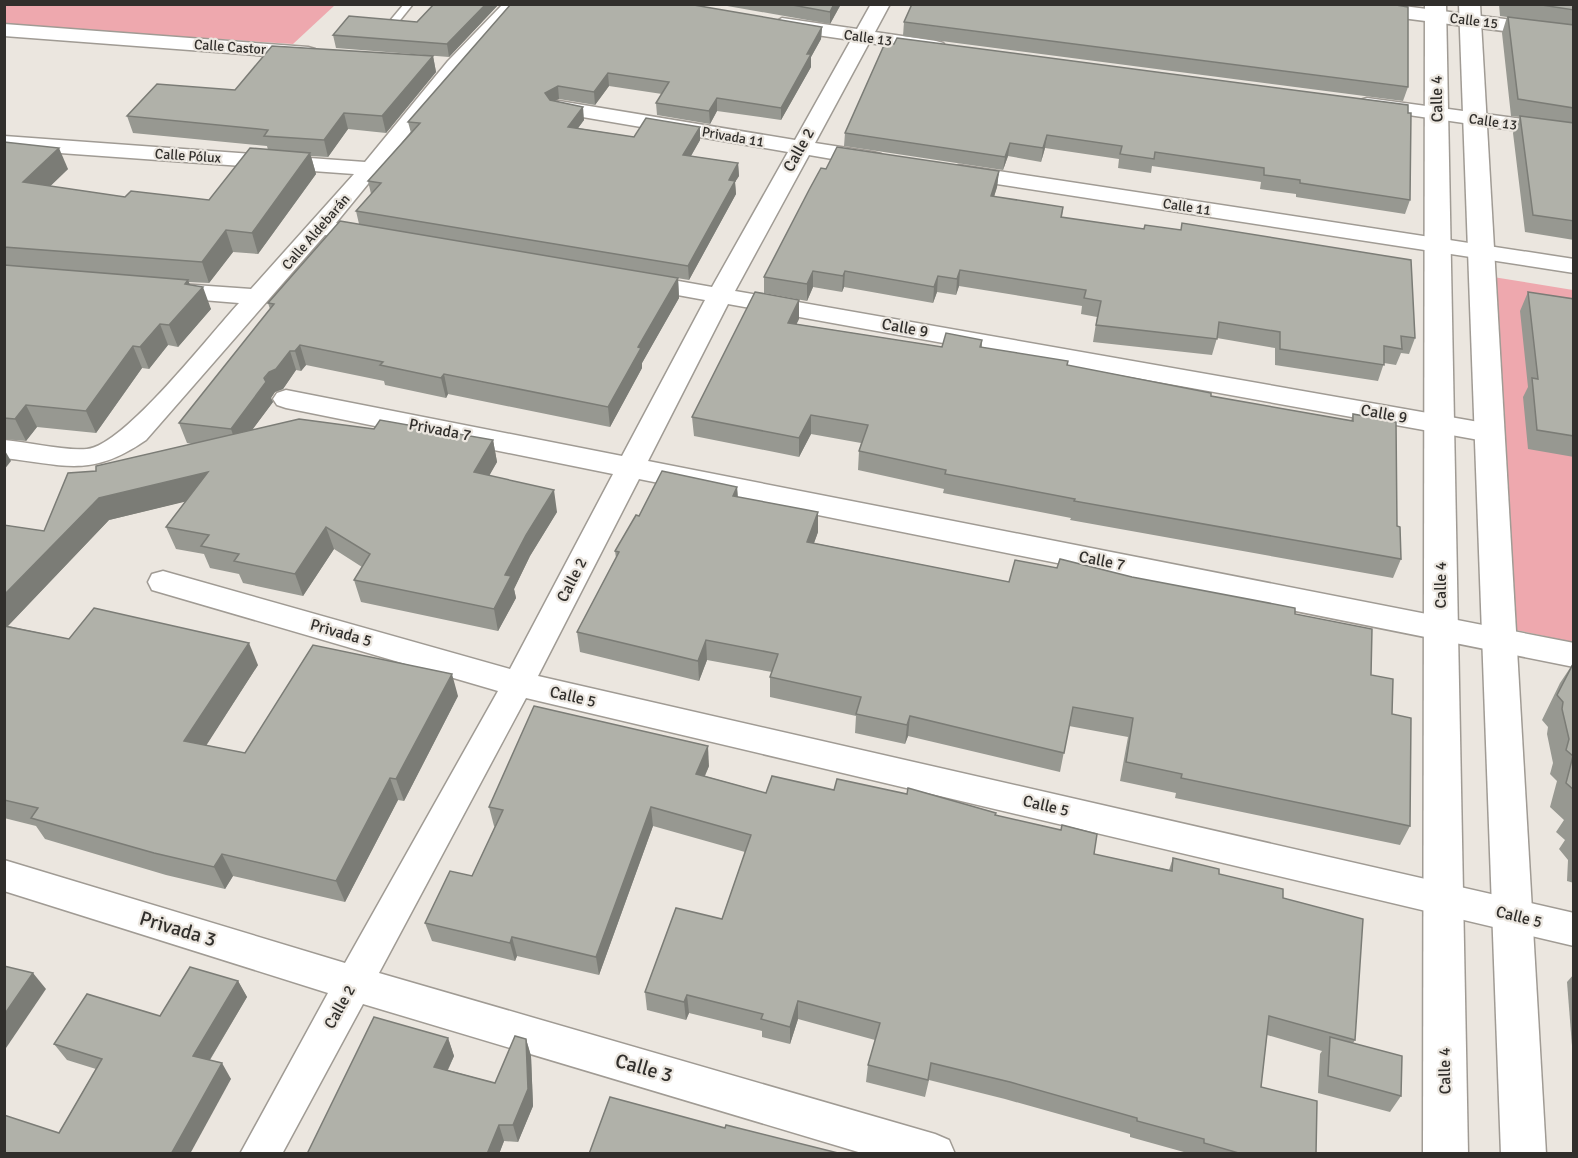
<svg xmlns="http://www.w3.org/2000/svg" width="1578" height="1158" viewBox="0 0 1578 1158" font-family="Signika,sans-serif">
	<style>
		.green { fill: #eea8ae }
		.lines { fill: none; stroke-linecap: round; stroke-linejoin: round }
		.service-casing { stroke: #a09b94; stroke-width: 3 }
		.minor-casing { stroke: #a09b94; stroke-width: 3 }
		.tertiary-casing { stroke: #a09b94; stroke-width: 3 }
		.service { fill: #fff; fill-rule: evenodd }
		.minor { fill: #fff; fill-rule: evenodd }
		.tertiary { fill: #fff; fill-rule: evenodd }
		.wall { fill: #979891 }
		.shaded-wall { fill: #7b7c76 }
		.building { fill: #b0b1a9; stroke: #7b7c76; stroke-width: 1.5 }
		.labels { text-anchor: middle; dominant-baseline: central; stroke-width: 4.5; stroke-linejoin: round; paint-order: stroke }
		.far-street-label { font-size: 14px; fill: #312f2c; stroke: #ebe6df }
		.street-label { font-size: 16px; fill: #312f2c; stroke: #ebe6df }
		.near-street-label { font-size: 20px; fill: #312f2c; stroke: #ebe6df }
	</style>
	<rect width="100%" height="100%" fill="#ebe6df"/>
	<g class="green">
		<path d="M 4,5 L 335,5 L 293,44 L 5,25 Z"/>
		<path d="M 1493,277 L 1573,290 L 1573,642 L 1516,630 Z"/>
	</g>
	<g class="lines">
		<defs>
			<path id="service" d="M 404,4 L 413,4 L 397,24 L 391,24 L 389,22 Z"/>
			<g id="minor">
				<path d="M 503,4 L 523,4 L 462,69 L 336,223 L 381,231 L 385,236 L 381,241 L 373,243 L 325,235 L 146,440 C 91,478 66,465 4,458 L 4,440 C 29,442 63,451 87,449 C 124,446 211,333 239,303 L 166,297 L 157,295 L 154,290 L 157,285 L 166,283 L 251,289 L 354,174 L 4,149 L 4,136 L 365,162 L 448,61 Z"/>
				<path d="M 871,4 L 890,4 L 875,32 L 936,41 L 943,43 L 946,47 L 943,51 L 936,53 L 869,43 L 815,143 L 873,152 L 881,154 L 884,159 L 881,164 L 873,166 L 809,155 L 735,291 L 1490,424 L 1500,427 L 1504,433 L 1500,439 L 1490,442 L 728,304 L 648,461 L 1574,643 L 1574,667 L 639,479 L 538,676 L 1574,913 L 1574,946 L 526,698 L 379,973 L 935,1134 L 949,1140 L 955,1154 L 865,1154 L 363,1004 L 282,1154 L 240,1154 L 328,993 L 4,891 L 4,860 L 345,963 L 498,691 L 152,590 L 148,582 L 152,574 L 163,571 L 510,669 L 613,474 L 286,408 L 277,405 L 273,399 L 277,393 L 286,390 L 622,456 L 705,300 L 639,288 L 630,286 L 627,281 L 630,276 L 639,274 L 712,287 L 788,152 L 559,113 L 552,111 L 548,107 L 552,103 L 559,101 L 795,140 L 851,40 L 782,30 L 772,24 L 782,18 L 857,29 Z"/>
				<path d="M 1330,4 L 1388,4 L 1574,28 L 1574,40 L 1339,10 Z"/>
				<path d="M 4,24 L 308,47 L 315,49 L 318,53 L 315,57 L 308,59 L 4,36 Z"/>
				<path d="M 1367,98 L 1574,126 L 1574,139 L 1360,108 L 1357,104 L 1360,100 Z"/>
				<path d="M 959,165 L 1574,259 L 1574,273 L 951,177 L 948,172 L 951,167 Z"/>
			</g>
			<g id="tertiary">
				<path d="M 1425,4 L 1446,4 L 1468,1154 L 1423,1154 Z"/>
				<path d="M 1459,4 L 1480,4 L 1546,1154 L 1501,1154 Z"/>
			</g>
		</defs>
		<use href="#service" class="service-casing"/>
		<use href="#minor" class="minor-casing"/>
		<use href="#tertiary" class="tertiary-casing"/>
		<use href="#service" class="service"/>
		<use href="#minor" class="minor"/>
		<use href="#tertiary" class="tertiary"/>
	</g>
	<g class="wall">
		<path d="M 434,4 L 499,4 L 449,57 L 336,48 L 333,35 L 417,22 Z"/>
		<path d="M 511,4 L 822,27 L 821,39 L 811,57 L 811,67 L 781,120 L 717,111 L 710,124 L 657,115 L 656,103 L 662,94 L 609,86 L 595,105 L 559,99 L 554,101 L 584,120 L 578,128 L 634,137 L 700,140 L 691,156 L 738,163 L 739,176 L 735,182 L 736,194 L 689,280 L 438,238 L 678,278 L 679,298 L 642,363 L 642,368 L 610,427 L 448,394 L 446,398 L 385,385 L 384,381 L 306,365 L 301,371 L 296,370 L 283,389 L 275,392 L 271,398 L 273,402 L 252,430 L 374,429 L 493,440 L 497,462 L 489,475 L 557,512 L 530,556 L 514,589 L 516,598 L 498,631 L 361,602 L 354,580 L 362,567 L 334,549 L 303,596 L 243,583 L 239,574 L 210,568 L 204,554 L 176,549 L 166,527 L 186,501 L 109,520 L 8,626 L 69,639 L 258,665 L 206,745 L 245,753 L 458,696 L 404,801 L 398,800 L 345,902 L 233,876 L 225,889 L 166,875 L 45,839 L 36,826 L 4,818 L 4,525 L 44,531 L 96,471 L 192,444 L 187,443 L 179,423 L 270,309 L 268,303 L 359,224 L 356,211 L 371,194 L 368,181 L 411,133 L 408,122 Z"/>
		<path d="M 716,4 L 841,4 L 830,24 Z"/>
		<path d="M 1499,4 L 1574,4 L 1574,240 L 1525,232 L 1513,133 L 1520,117 L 1511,116 L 1502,33 L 1507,17 L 1500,16 Z"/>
		<path d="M 904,22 L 1408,87 L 1403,101 L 903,36 Z"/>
		<path d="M 885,43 L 1410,200 L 1405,214 L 1296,197 L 1296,194 L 1260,189 L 1261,182 L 1152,166 L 1151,173 L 1118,168 L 1119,159 L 1045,148 L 1041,162 L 1008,156 L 1003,170 L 844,146 L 845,133 Z"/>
		<path d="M 433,56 L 436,72 L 386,133 L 348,129 L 328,157 L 311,156 L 316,174 L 258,254 L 233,252 L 209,283 L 189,282 L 190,285 L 211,309 L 178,347 L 168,345 L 149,369 L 142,368 L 96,433 L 37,427 L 26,441 L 4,439 L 4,142 L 68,169 L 50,186 L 125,197 L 209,200 L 268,150 L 267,146 L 133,133 L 127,116 L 235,90 Z"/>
		<path d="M 826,169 L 999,171 L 997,187 L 994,197 L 1063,207 L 1062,217 L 1415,338 L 1409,354 L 1401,353 L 1396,365 L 1384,363 L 1378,381 L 1275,365 L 1275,348 L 1217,338 L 1212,355 L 1093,342 L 1097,317 L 1081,314 L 1082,306 L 959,286 L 956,295 L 937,292 L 933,303 L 844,287 L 842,292 L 813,287 L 807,301 L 764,293 L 764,277 Z"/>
		<path d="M 1528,292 L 1574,299 L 1574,457 L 1528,449 L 1523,397 L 1528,387 L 1520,311 Z"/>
		<path d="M 799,319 L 796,324 L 942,347 L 982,340 L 982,347 L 1211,396 L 1351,421 L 1353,414 L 1397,526 L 1401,559 L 1393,578 L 1070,520 L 1071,518 L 943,493 L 944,489 L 858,470 L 859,451 L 861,443 L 811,434 L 799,457 L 694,436 L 692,417 Z"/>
		<path d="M 737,487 L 738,497 L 818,512 L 818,532 L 814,543 L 1009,582 L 1057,568 L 1132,577 L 1295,614 L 1371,675 L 1392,714 L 1410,826 L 1400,845 L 1175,798 L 1176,793 L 1120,781 L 1128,737 L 1069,726 L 1060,772 L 908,736 L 905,744 L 855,733 L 856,716 L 770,697 L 770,677 L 772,672 L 707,660 L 699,681 L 580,652 L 577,632 L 616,558 L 615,551 L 639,516 Z"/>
		<path d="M 1574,662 L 1574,883 L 1567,881 L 1568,860 L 1559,849 L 1565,840 L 1556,832 L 1564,820 L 1550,807 L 1557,781 L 1550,774 L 1553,763 L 1547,734 L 1548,727 L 1542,720 L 1560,683 Z"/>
		<path d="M 709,766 L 705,776 L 766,793 L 834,790 L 995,815 L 1094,854 L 1169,870 L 1173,858 L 1219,874 L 1283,898 L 1355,1040 L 1353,1043 L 1401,1096 L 1390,1112 L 1318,1093 L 1320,1054 L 1322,1051 L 1267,1035 L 1261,1087 L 1316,1154 L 1191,1154 L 1130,1137 L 1130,1134 L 1005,1099 L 929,1080 L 925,1097 L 866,1082 L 868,1065 L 875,1040 L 798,1019 L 790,1044 L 762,1037 L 762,1031 L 689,1013 L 686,1020 L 647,1010 L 645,992 L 722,919 L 745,852 L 653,826 L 599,975 L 517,956 L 515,961 L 432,941 L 425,923 L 472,876 L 495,827 L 494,826 L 489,807 Z"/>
		<path d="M 1574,974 L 1574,1046 L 1572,1046 L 1567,982 Z"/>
		<path d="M 238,981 L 247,997 L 210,1060 L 231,1079 L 59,1133 L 96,1069 L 67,1060 L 54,1044 L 160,1016 Z"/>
		<path d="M 448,1038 L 454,1056 L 448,1070 L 495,1083 L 526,1039 L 531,1056 L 533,1106 L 518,1142 L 504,1141 L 499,1154 L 307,1154 Z"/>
	</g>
	<g class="shaded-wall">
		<path d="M 486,4 L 499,4 L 449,57 L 447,44 Z"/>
		<path d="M 834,4 L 841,4 L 830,24 L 830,12 Z"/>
		<path d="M 822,27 L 821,39 L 811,57 L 811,67 L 781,120 L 781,108 L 807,54 Z"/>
		<path d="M 433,56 L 436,72 L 386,133 L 382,116 Z"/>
		<path d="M 608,73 L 609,86 L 595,105 L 594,92 Z"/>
		<path d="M 558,86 L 559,99 L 546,105 L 545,93 Z"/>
		<path d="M 717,98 L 717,111 L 710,124 L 709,111 Z"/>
		<path d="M 583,107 L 584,120 L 570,139 L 568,127 Z"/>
		<path d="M 344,113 L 348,129 L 328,157 L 324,140 Z"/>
		<path d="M 700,127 L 700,140 L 684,168 L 683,155 Z"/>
		<path d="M 1047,135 L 1045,148 L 1041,162 L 1043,148 Z"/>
		<path d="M 1010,143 L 1008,156 L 1003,170 L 1005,157 Z"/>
		<path d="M 59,148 L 68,169 L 33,203 L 23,182 Z"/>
		<path d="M 310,153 L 316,174 L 258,254 L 252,233 Z"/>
		<path d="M 738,163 L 739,176 L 735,182 L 736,194 L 689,280 L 688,266 L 729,180 Z"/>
		<path d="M 999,171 L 997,187 L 989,212 L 991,196 Z"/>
		<path d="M 226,230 L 233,252 L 209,283 L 202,262 Z"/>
		<path d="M 960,270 L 959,286 L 956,295 L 957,279 Z"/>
		<path d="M 813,271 L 813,287 L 807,301 L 807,284 Z"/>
		<path d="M 845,271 L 844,287 L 842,292 L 843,276 Z"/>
		<path d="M 938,276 L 937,292 L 933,303 L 934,287 Z"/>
		<path d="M 678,278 L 679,298 L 642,363 L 642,368 L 610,427 L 608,407 L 638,347 Z"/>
		<path d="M 188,280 L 194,297 L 203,287 L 211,309 L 178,347 L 169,325 L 185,284 Z"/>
		<path d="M 799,300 L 799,319 L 788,342 L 788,323 Z"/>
		<path d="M 160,324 L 168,345 L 149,369 L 140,347 Z"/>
		<path d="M 300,345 L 306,365 L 301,371 L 295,351 Z"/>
		<path d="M 133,346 L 142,368 L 96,433 L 86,411 Z"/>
		<path d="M 290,351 L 296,370 L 283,389 L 275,392 L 271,398 L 273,402 L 238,449 L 231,429 L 269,372 Z"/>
		<path d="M 444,374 L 448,394 L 446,398 L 441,378 Z"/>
		<path d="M 26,405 L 37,427 L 26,441 L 15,419 Z"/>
		<path d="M 811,415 L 811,434 L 799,457 L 799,438 Z"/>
		<path d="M 493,440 L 497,462 L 479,494 L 474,472 Z"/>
		<path d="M 4,449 L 11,461 L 4,470 Z"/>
		<path d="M 208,472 L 217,494 L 109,520 L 4,630 L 4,595 L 99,498 Z"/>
		<path d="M 737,487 L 738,507 L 733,496 Z"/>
		<path d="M 554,490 L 557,512 L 530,556 L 514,589 L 516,598 L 498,631 L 494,609 L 505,575 L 526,535 Z"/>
		<path d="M 818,512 L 818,532 L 807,562 L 807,542 Z"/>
		<path d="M 326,527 L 334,549 L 303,596 L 295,574 Z"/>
		<path d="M 706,640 L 707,660 L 699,681 L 698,661 Z"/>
		<path d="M 249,643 L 258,665 L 195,763 L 184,741 Z"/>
		<path d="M 452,674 L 458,696 L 404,801 L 396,779 Z"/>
		<path d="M 910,716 L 908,736 L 905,744 L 907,725 Z"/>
		<path d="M 708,746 L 709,766 L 697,793 L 696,774 Z"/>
		<path d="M 390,778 L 398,800 L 345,902 L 336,881 Z"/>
		<path d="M 651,807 L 653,826 L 599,975 L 596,957 Z"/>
		<path d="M 222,854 L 233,876 L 225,889 L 214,867 Z"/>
		<path d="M 512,937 L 517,956 L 515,961 L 510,943 Z"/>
		<path d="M 33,973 L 46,989 L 4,1051 L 4,1015 Z"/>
		<path d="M 238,981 L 247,997 L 203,1071 L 193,1056 Z"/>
		<path d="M 687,995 L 689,1013 L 686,1020 L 684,1002 Z"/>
		<path d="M 798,1001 L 798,1019 L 790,1044 L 790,1027 Z"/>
		<path d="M 448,1038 L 454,1056 L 441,1084 L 434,1067 Z"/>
		<path d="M 526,1039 L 531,1056 L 533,1106 L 518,1142 L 513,1125 Z"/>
		<path d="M 222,1063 L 231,1079 L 190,1154 L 171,1154 Z"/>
		<path d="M 499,1125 L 504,1141 L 499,1154 L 487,1154 Z"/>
	</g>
	<g class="building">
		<path d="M 434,4 L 486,4 L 447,44 L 333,35 L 349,16 L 417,22 Z"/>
		<path d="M 511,4 L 688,4 L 822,27 L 807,54 L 811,54 L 781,108 L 717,98 L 709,111 L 656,103 L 669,82 L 608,73 L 594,92 L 558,86 L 545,93 L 550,100 L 583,107 L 568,127 L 634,137 L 646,118 L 700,127 L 683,155 L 738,163 L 729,180 L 735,181 L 688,266 L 356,211 L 381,183 L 368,181 L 420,123 L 408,122 Z"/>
		<path d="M 787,4 L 834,4 L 830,12 Z"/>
		<path d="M 912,4 L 1390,4 L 1408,7 L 1408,87 L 904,22 Z"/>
		<path d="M 1535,4 L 1574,4 L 1574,10 Z"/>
		<path d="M 1508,17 L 1574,25 L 1574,108 L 1518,99 Z"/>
		<path d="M 897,38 L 1408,105 L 1408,113 L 1411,113 L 1410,200 L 1300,183 L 1300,180 L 1264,175 L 1264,168 L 1155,152 L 1154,159 L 1120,154 L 1122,146 L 1047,135 L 1043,148 L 1010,143 L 1005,157 L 845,133 L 885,43 L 894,44 Z"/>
		<path d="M 272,46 L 433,56 L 382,116 L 344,113 L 324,140 L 264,136 L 268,130 L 127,116 L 157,84 L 235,90 Z"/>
		<path d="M 1520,116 L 1574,123 L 1574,221 L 1533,215 Z"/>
		<path d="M 4,142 L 59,148 L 23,182 L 125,197 L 131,191 L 209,200 L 250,148 L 310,153 L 252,233 L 226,230 L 202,262 L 4,247 Z"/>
		<path d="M 837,147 L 999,171 L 991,196 L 1063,207 L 1061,217 L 1144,229 L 1145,225 L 1181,230 L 1182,223 L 1411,260 L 1415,338 L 1401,336 L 1402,349 L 1384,346 L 1384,365 L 1280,349 L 1280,332 L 1219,322 L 1217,339 L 1096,325 L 1101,301 L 1084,298 L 1086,290 L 960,270 L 957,279 L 938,276 L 934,287 L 845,271 L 843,276 L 813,271 L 807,284 L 764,277 L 809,190 L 821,168 L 826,169 Z"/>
		<path d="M 340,221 L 678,278 L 638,347 L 641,348 L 608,407 L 444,374 L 441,378 L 380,365 L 383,362 L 300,345 L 295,351 L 290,351 L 276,369 L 269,372 L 264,378 L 266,382 L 231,429 L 179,423 L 274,304 L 268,303 Z"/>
		<path d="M 4,265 L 188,280 L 185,284 L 203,287 L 169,325 L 160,324 L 140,347 L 133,346 L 86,411 L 26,405 L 15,419 L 4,418 Z"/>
		<path d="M 755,292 L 799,300 L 788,323 L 942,347 L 946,333 L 982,340 L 980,347 L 1068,361 L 1067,365 L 1211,393 L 1211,396 L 1353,421 L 1353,414 L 1396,422 L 1397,526 L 1400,527 L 1401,559 L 1074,501 L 1075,499 L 945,474 L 946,470 L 859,451 L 868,425 L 811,415 L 799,438 L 692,417 Z"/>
		<path d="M 1528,292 L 1574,299 L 1574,436 L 1537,430 L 1532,378 L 1538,379 Z"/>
		<path d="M 299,419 L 374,429 L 380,420 L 493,440 L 474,472 L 554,490 L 526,535 L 505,575 L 511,576 L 494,609 L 354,580 L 370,554 L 326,527 L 295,574 L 234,561 L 239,554 L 201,546 L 209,535 L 166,527 L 208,472 L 99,498 L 4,595 L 4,525 L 44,531 L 68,473 L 96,471 L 96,466 Z"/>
		<path d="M 662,471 L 737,487 L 733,496 L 818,512 L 807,542 L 1009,582 L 1015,560 L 1057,568 L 1060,559 L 1132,577 L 1295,608 L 1295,614 L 1372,629 L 1371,675 L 1393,679 L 1392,714 L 1411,718 L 1410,826 L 1181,778 L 1182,774 L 1126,762 L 1133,718 L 1073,707 L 1064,753 L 910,716 L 907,725 L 856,714 L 861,697 L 770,677 L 778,654 L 706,640 L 698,661 L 577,632 L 619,552 L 615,551 L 636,515 L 639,516 Z"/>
		<path d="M 94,608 L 249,643 L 184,741 L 245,753 L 313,645 L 452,674 L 396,779 L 390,778 L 336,881 L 222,854 L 214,867 L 154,853 L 31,818 L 38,808 L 4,800 L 4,626 L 69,639 Z"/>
		<path d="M 1574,662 L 1574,790 L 1566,783 L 1573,756 L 1566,750 L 1569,739 L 1562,709 L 1563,702 L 1557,695 Z"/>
		<path d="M 534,706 L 708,746 L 696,774 L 766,793 L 772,776 L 834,790 L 837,779 L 907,794 L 908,788 L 996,813 L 995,815 L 1061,830 L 1062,825 L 1097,834 L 1094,854 L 1172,871 L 1173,858 L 1219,869 L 1219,874 L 1283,889 L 1283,898 L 1363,919 L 1355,1040 L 1269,1016 L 1261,1087 L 1317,1101 L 1316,1154 L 1242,1154 L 1204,1143 L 1204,1139 L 1137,1121 L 1137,1118 L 1010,1082 L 931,1063 L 928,1080 L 868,1065 L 880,1023 L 798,1001 L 790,1027 L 761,1019 L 763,1014 L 687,995 L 684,1002 L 645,992 L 676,908 L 722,919 L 751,835 L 651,807 L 596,957 L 512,937 L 510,943 L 425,923 L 450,871 L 472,876 L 503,810 L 489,807 Z"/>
		<path d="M 4,966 L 33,973 L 4,1015 Z"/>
		<path d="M 190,967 L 238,981 L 193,1056 L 222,1063 L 171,1154 L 4,1154 L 4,1115 L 59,1133 L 102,1059 L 54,1044 L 87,994 L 160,1016 Z"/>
		<path d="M 374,1017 L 448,1038 L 434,1067 L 495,1083 L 515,1036 L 526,1039 L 528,1089 L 513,1125 L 499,1125 L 487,1154 L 307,1154 Z"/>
		<path d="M 1330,1037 L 1402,1056 L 1401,1096 L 1328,1076 Z"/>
		<path d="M 610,1097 L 725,1128 L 726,1125 L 842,1154 L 589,1154 Z"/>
	</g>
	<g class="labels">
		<g class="far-street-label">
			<text transform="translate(1474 21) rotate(7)">Calle 15</text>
			<text transform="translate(868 38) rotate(8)">Calle 13</text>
			<text transform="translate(230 47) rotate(4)">Calle Castor</text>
			<text transform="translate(1493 122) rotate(8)">Calle 13</text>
			<text transform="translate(733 137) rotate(10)">Privada 11</text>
			<text transform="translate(188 156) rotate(4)">Calle Pólux</text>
			<text transform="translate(1187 207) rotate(9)">Calle 11</text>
			<text transform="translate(316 232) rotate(-49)">Calle Aldebarán</text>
		</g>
		<g class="street-label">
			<text transform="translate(1437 99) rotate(-91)">Calle 4</text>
			<text transform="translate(799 150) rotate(-61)">Calle 2</text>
			<text transform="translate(905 328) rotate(10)">Calle 9</text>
			<text transform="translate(1384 414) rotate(10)">Calle 9</text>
			<text transform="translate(440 430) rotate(11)">Privada 7</text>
			<text transform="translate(1102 561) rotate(11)">Calle 7</text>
			<text transform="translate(572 580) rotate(-63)">Calle 2</text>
			<text transform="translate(1441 585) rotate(-90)">Calle 4</text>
			<text transform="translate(341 633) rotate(16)">Privada 5</text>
			<text transform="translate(573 697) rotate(13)">Calle 5</text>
			<text transform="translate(1046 806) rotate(13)">Calle 5</text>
			<text transform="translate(1519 917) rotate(14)">Calle 5</text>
			<text transform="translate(340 1007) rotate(-61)">Calle 2</text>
			<text transform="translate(1445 1071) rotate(-91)">Calle 4</text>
		</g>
		<g class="near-street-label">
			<text transform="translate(178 929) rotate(17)">Privada 3</text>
			<text transform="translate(644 1068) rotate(16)">Calle 3</text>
		</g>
	</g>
	<rect width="1578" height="1158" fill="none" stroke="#312f2c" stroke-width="12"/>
</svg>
